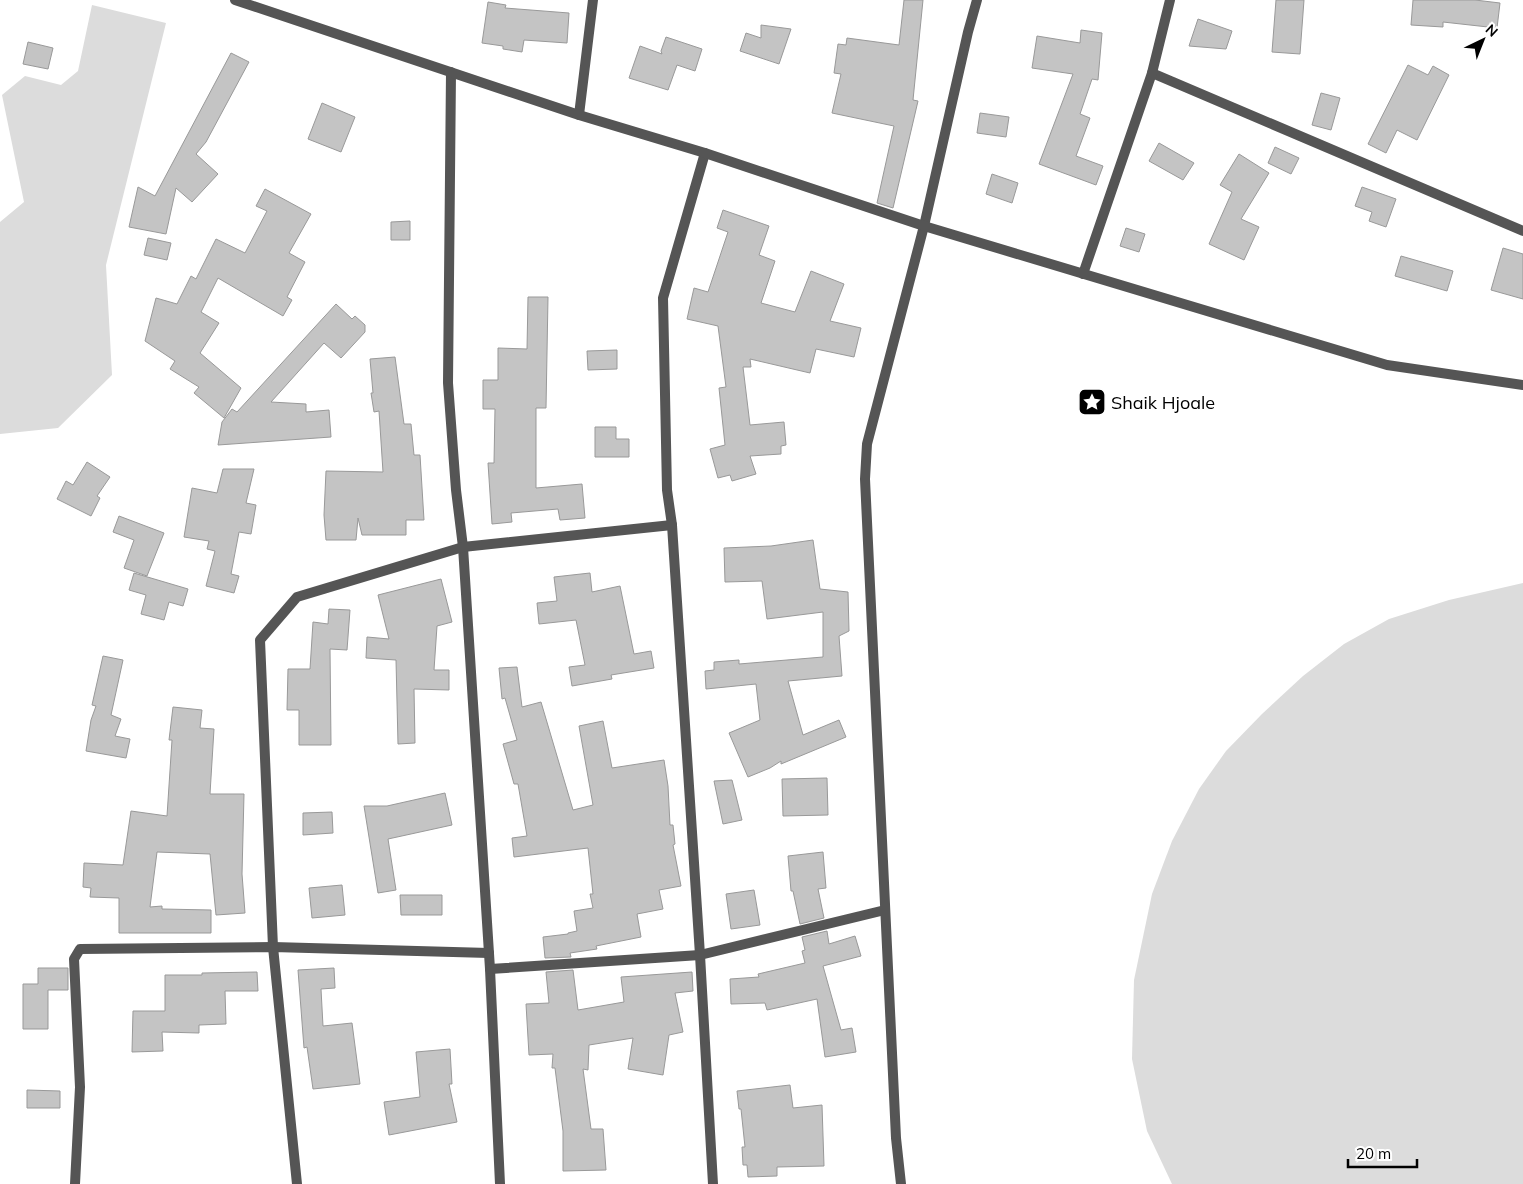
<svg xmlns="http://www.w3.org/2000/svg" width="1523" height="1184" viewBox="0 0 1523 1184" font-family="Mulish,sans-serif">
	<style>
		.green { fill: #dcdcdc }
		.building { fill: #c4c4c4; stroke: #999 }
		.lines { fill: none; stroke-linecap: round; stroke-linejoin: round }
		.minor { stroke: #555; stroke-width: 10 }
		.tertiary { stroke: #555; stroke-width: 10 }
		.labels { text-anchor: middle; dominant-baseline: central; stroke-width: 4; stroke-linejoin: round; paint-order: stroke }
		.poi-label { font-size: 18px; fill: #000; stroke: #fff; text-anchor: start }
	</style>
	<rect width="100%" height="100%" fill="#fff"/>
	<g class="green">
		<path d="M 92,5 L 166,23 L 106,265 L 112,375 L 58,428 L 0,434 L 0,222 L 24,202 L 2,95 L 25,76 L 61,85 L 78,71 Z"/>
		<path d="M 1523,583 L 1523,1184 L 1172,1184 L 1147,1131 L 1132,1059 L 1134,980 L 1152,894 L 1172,841 L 1199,789 L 1226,751 L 1262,714 L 1303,676 L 1344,644 L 1389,619 L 1449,600 Z"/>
	</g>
	<g class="building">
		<path d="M 904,0 L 923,0 L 913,100 L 918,101 L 893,208 L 877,203 L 894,126 L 832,113 L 841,74 L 834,73 L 838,44 L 846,45 L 847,38 L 899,45 Z"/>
		<path d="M 1276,0 L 1304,0 L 1300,54 L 1272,52 Z"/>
		<path d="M 1413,0 L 1475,0 L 1500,3 L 1497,28 L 1443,22 L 1443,27 L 1411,25 Z"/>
		<path d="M 488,2 L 506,5 L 505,8 L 569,13 L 567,43 L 524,40 L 522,52 L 503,49 L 503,46 L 482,43 Z"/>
		<path d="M 1198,19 L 1232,31 L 1226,49 L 1189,46 Z"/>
		<path d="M 761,25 L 791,29 L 779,64 L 740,51 L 746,33 L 761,38 Z"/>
		<path d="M 1081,30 L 1102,33 L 1098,80 L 1092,79 L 1080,114 L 1090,118 L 1076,156 L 1103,166 L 1096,185 L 1039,164 L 1073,74 L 1032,68 L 1037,36 L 1080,43 Z"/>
		<path d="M 666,37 L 702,49 L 695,71 L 677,65 L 668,90 L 629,78 L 640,46 L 662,54 L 661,51 Z"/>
		<path d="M 28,42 L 53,48 L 48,69 L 23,64 Z"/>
		<path d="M 231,53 L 249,62 L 206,142 L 196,154 L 218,174 L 192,202 L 176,188 L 166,234 L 129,227 L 138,187 L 155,196 Z"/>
		<path d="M 1408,65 L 1428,75 L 1433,66 L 1449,75 L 1417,140 L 1397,130 L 1386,153 L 1368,144 Z"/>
		<path d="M 1321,93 L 1340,98 L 1331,130 L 1312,125 Z"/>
		<path d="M 322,103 L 355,117 L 341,152 L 308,139 Z"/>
		<path d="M 980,113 L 1009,117 L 1006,137 L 977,133 Z"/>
		<path d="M 1159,143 L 1194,163 L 1183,180 L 1149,161 Z"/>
		<path d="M 1275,147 L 1299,158 L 1291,174 L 1268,163 Z"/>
		<path d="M 1239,154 L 1269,173 L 1241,219 L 1259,227 L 1244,260 L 1209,244 L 1232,192 L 1220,185 Z"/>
		<path d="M 992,174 L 1018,183 L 1012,203 L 986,194 Z"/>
		<path d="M 1362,187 L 1396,199 L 1386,227 L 1369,221 L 1372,212 L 1355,206 Z"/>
		<path d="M 265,189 L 311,214 L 289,253 L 305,262 L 287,297 L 292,300 L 283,316 L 218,278 L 201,312 L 219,323 L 200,353 L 241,388 L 224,418 L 194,393 L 199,387 L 170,369 L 175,361 L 145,341 L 156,298 L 177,304 L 191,276 L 196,279 L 216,239 L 245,253 L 267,211 L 256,206 Z"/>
		<path d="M 723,210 L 769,226 L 759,255 L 775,261 L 761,303 L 795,312 L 811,271 L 844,284 L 830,321 L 861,328 L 854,357 L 816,349 L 810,373 L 750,359 L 751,367 L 743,367 L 750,425 L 784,422 L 786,445 L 781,446 L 781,454 L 750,456 L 756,474 L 732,481 L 730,475 L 718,478 L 710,449 L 725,445 L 719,388 L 726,387 L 718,326 L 687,319 L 694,288 L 708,292 L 728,232 L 717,228 Z"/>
		<path d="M 410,221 L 410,240 L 391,240 L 391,222 Z"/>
		<path d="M 1126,228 L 1145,234 L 1139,252 L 1120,246 Z"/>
		<path d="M 148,238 L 171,243 L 167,260 L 144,255 Z"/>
		<path d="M 1503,248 L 1523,254 L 1523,299 L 1491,290 Z"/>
		<path d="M 1401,256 L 1453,271 L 1447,291 L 1395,276 Z"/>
		<path d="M 528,297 L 548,297 L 546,408 L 536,408 L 536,488 L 582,484 L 585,518 L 560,520 L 558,509 L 511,513 L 512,522 L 492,524 L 488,463 L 494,463 L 495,409 L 483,409 L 483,380 L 498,380 L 498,348 L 527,349 Z"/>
		<path d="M 336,304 L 352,319 L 355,316 L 365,325 L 365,332 L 341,358 L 324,343 L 271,402 L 306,404 L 306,412 L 329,410 L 331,437 L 218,445 L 222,422 L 232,409 L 237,412 Z"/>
		<path d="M 617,350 L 617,369 L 588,370 L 587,351 Z"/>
		<path d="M 395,357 L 404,424 L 411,424 L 414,455 L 420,455 L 424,520 L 406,520 L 406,535 L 362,535 L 358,518 L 356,540 L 326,540 L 324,515 L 326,471 L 383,472 L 379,411 L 374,412 L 371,393 L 373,393 L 370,359 Z"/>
		<path d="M 595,427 L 616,427 L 616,439 L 629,439 L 629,457 L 595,457 Z"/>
		<path d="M 87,462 L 110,477 L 97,496 L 100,498 L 91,516 L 57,499 L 66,481 L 73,485 Z"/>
		<path d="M 223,469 L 254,469 L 246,503 L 256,505 L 251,534 L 239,532 L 231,574 L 239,576 L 234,593 L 206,586 L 215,551 L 207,549 L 209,541 L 184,537 L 192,488 L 217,493 Z"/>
		<path d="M 119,516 L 164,533 L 147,576 L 124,568 L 134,540 L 113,532 Z"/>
		<path d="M 813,540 L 820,589 L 848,592 L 849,631 L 839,636 L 842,676 L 788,681 L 803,735 L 839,720 L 846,737 L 781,764 L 781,761 L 770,768 L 748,777 L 729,733 L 760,720 L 756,684 L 706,689 L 705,671 L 714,670 L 714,662 L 739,660 L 739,664 L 823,657 L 823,612 L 767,619 L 762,581 L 725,582 L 724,548 L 771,546 Z"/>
		<path d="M 134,573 L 188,589 L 183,606 L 169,602 L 164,620 L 141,614 L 146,595 L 129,590 Z"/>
		<path d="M 590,573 L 592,592 L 620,586 L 634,654 L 651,651 L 654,668 L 611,675 L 612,679 L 572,686 L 569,667 L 585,665 L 576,620 L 539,624 L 537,603 L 557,601 L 554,577 Z"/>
		<path d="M 441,579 L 452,622 L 437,626 L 434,670 L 449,670 L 449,690 L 414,689 L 415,743 L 398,744 L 396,660 L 366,658 L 367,637 L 389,639 L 378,595 Z"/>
		<path d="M 329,609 L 350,610 L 347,650 L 330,649 L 331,745 L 299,745 L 299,710 L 287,710 L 288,669 L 310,669 L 313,622 L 328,624 Z"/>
		<path d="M 103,656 L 123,660 L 111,715 L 121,719 L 115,736 L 130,739 L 126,758 L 86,751 L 91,720 L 96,706 L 92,705 Z"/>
		<path d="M 517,667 L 522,707 L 541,702 L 573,810 L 593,805 L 579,726 L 603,721 L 612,768 L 664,760 L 668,786 L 670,825 L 673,825 L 675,844 L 673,845 L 681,886 L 659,890 L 663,909 L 637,914 L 641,937 L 596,946 L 597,949 L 570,953 L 571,957 L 545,958 L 543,937 L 568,934 L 568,933 L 577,931 L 574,911 L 593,908 L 590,894 L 593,894 L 588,848 L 514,857 L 512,838 L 527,836 L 518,784 L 514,784 L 503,744 L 517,740 L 505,698 L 502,699 L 499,668 Z"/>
		<path d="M 173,707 L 202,710 L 200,728 L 214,729 L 210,794 L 244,794 L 242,874 L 245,913 L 216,915 L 210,854 L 157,852 L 150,907 L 162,906 L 162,909 L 211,910 L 211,933 L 119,933 L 119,898 L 90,897 L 91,888 L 83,887 L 84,863 L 123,865 L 131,811 L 167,816 L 172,740 L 169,740 Z"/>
		<path d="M 827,778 L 828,815 L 783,816 L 782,779 Z"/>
		<path d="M 732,780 L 742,820 L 723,824 L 714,781 Z"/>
		<path d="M 445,793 L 452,825 L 388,839 L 396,890 L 378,893 L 364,806 L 387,806 Z"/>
		<path d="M 332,812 L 333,833 L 303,835 L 303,813 Z"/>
		<path d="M 823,852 L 826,888 L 818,889 L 824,918 L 800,924 L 793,891 L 791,891 L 788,856 Z"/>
		<path d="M 342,885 L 345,915 L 312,918 L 309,888 Z"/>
		<path d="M 754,890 L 760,925 L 731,929 L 726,894 Z"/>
		<path d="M 400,895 L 442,895 L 442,915 L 401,915 Z"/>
		<path d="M 827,931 L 829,944 L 855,936 L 861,956 L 823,966 L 841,1030 L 852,1028 L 856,1052 L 825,1057 L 817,999 L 767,1010 L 765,1003 L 731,1004 L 730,979 L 759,977 L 758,974 L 805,963 L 802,951 L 805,950 L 802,937 Z"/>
		<path d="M 38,968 L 68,968 L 68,990 L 48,990 L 48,1029 L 23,1029 L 23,984 L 38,984 Z"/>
		<path d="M 334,968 L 335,988 L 321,989 L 323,1026 L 352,1023 L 360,1084 L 313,1089 L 307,1047 L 304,1048 L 298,970 Z"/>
		<path d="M 573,970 L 578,1010 L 624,1002 L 621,977 L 692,972 L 693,991 L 675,993 L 683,1032 L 669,1035 L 663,1075 L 628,1069 L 633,1038 L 589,1045 L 588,1070 L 583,1069 L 591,1129 L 603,1129 L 606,1170 L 563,1171 L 563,1131 L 555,1068 L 552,1068 L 553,1054 L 529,1055 L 526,1004 L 549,1003 L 546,972 Z"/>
		<path d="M 257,972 L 258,991 L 225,991 L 226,1024 L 199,1025 L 199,1033 L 162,1032 L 163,1051 L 132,1052 L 133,1011 L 165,1011 L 165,975 L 202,975 L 202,973 Z"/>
		<path d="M 450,1049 L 452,1084 L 449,1084 L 457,1122 L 389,1135 L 384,1102 L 420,1097 L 416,1052 Z"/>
		<path d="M 790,1085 L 793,1108 L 822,1105 L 824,1166 L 777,1167 L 777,1176 L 748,1177 L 747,1165 L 743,1165 L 742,1147 L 745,1147 L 741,1109 L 739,1109 L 737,1091 Z"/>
		<path d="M 27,1090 L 60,1091 L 60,1108 L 27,1108 Z"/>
	</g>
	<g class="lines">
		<g class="minor">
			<path d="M 451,72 L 448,383 L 456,490 L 463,547 L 490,969 L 500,1184"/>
			<path d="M 1152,73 L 1523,231"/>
			<path d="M 579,115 L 593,0"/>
			<path d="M 705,153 L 663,298 L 667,490 L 672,525 L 700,955 L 713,1184"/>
			<path d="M 1083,274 L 1152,73 L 1170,0"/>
			<path d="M 490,969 L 700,955 L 885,910"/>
			<path d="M 75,1184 L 80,1087 L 74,959 L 80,949 L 273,947 L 489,953"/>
			<path d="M 297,1184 L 273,947 L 260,640 L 297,597 L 463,547 L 672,525"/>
			<path d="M 901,1184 L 896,1138 L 865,479 L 867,444 L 924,226 L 968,32 L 977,0"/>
		</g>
		<path class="tertiary" d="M 235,0 L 579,115 L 705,153 L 924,226 L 1387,365 L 1523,385"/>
	</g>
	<defs>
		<symbol id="sight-square" viewBox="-11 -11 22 22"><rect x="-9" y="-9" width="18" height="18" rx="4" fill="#000" stroke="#fff"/><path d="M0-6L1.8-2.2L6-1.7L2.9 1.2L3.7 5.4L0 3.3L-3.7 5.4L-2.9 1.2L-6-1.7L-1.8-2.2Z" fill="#fff"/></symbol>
	</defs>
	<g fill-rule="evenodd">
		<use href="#sight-square" x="1076" y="386" width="32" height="32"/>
	</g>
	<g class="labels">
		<g class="poi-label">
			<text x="1111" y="402">Shaik Hjoale</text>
		</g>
	</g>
	<g transform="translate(1483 40) rotate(43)" stroke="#ffffff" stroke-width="4" paint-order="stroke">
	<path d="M0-4L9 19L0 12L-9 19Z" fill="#000000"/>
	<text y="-8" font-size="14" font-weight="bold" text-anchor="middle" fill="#000000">N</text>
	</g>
	<path d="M1348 1159v8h69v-8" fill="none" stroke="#000000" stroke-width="2.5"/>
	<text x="1356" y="1159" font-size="15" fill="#000000" stroke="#ffffff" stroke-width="4" paint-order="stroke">20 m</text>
</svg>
